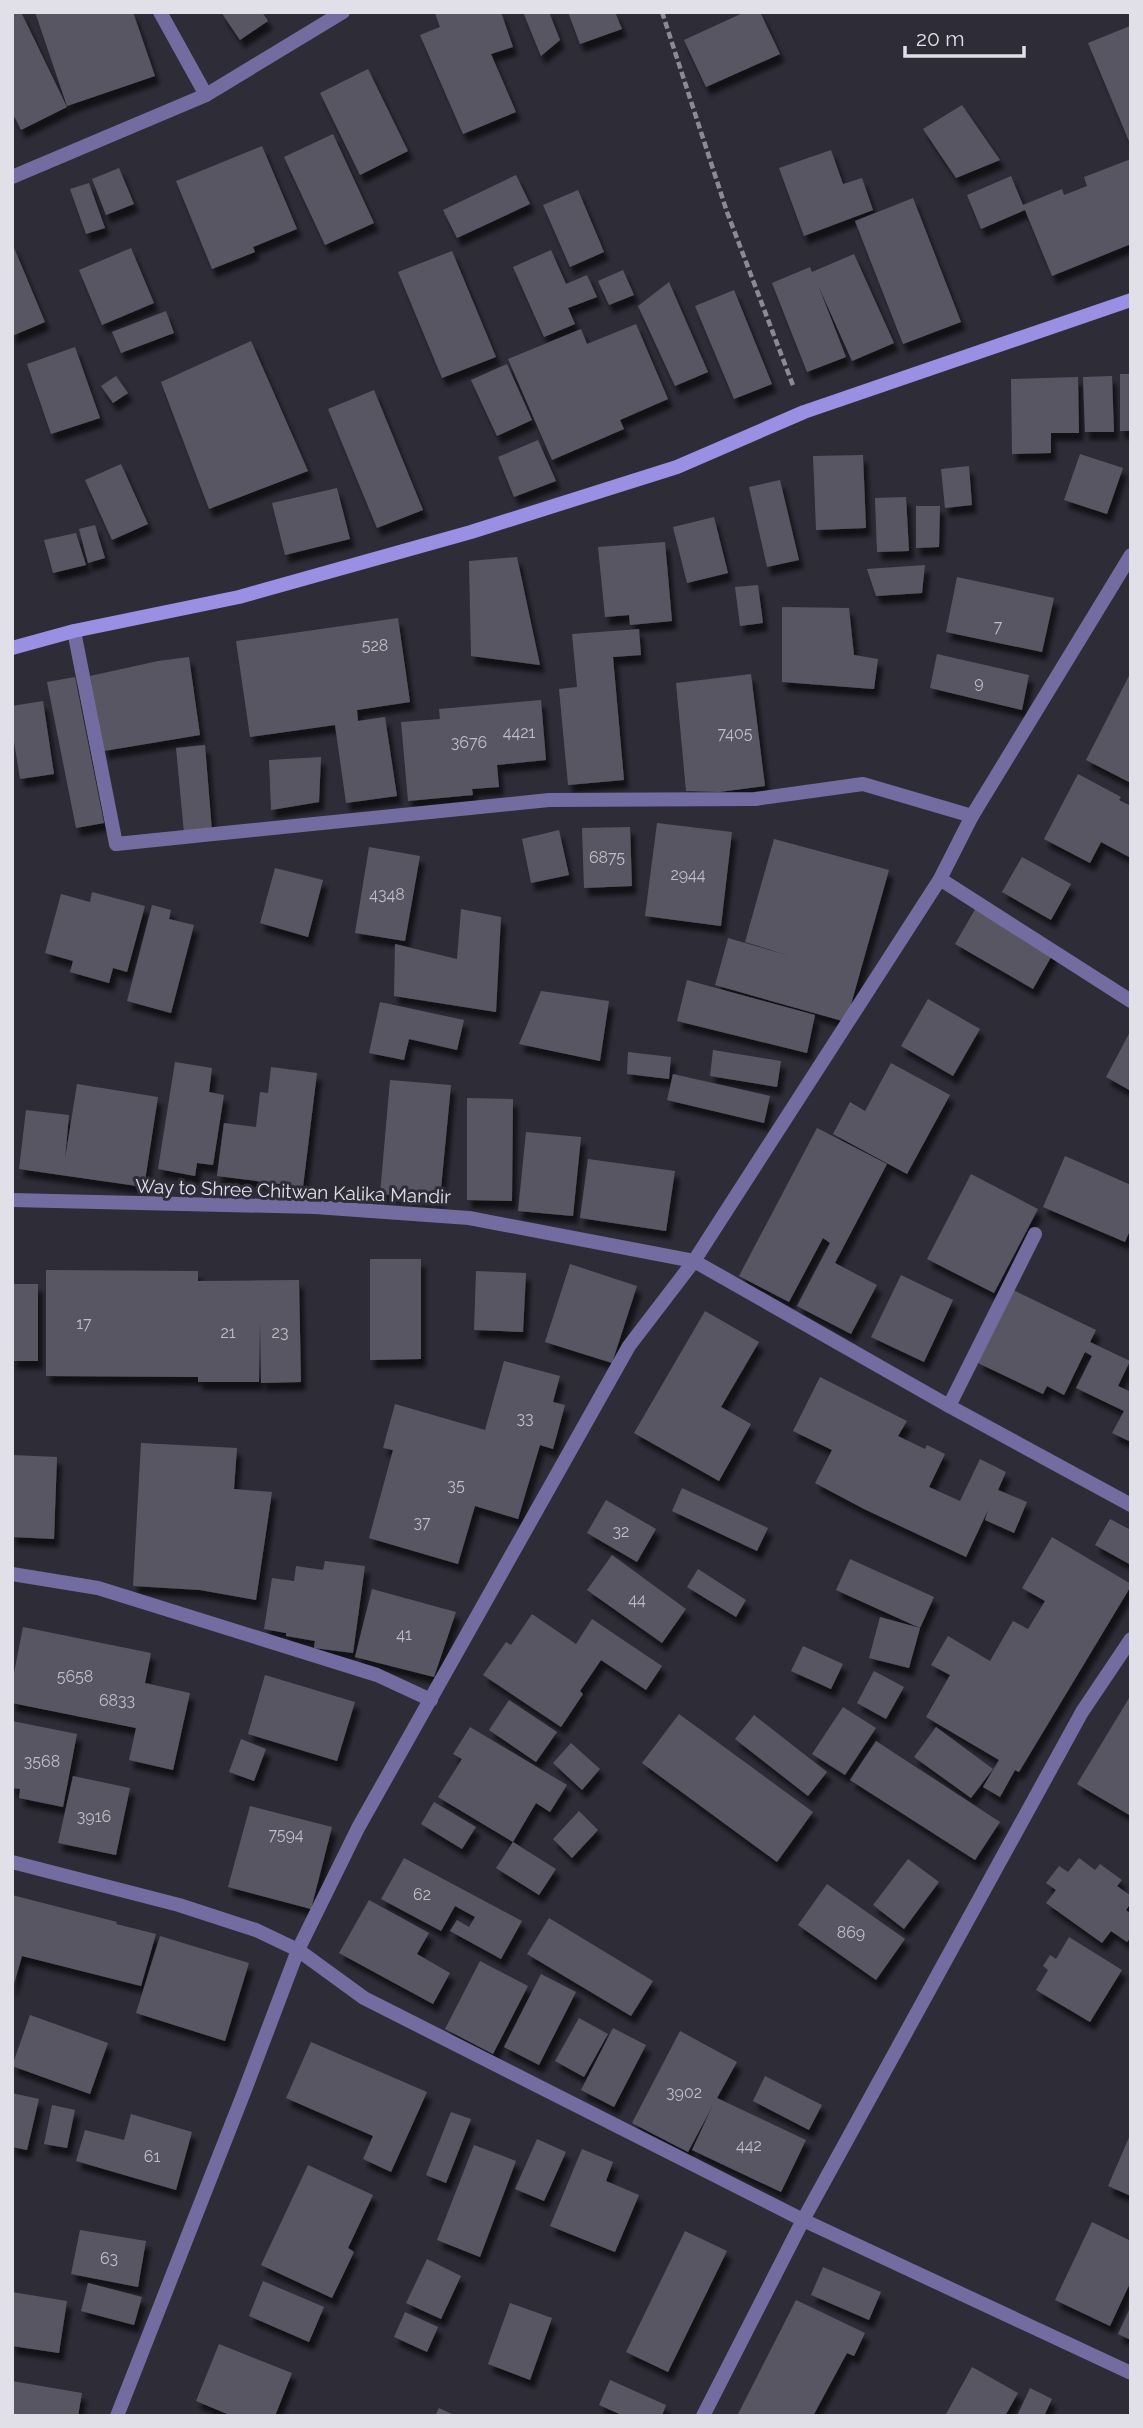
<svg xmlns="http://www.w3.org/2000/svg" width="1143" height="2428" viewBox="0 0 1143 2428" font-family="Raleway,sans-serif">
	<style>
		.building { fill: #585764; filter: url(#shadow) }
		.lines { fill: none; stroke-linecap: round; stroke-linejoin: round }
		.path { stroke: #8c8b95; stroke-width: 4.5; stroke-dasharray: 7 3.5; stroke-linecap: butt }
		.lane { stroke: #726ca1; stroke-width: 14 }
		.street { stroke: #726ca1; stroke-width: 14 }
		.secondary { stroke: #998fe3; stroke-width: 14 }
		.labels { text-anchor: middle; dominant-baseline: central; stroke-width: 6; stroke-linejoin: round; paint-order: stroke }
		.number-label { font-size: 16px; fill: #bfbec7 }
		.street-label { font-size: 19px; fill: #e1e0e8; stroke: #2d2c37 }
	</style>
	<defs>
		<filter id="shadow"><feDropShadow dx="4.5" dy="8" stdDeviation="2" flood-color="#0009"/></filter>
	</defs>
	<rect width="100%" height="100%" fill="#2d2c37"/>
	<g class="building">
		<path d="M 13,12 L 21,12 L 67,107 L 21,130 L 12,112 Z"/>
		<path d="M 35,12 L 133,12 L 155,76 L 67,106 Z"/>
		<path d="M 221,12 L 262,12 L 268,21 L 240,40 Z"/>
		<path d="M 438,12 L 501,12 L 513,47 L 491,54 L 516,112 L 463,134 L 420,35 L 440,27 L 435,13 Z"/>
		<path d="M 523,12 L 549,12 L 560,40 L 541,56 Z"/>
		<path d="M 568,12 L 615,12 L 622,29 L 580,44 Z"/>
		<path d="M 745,12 L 760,12 L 780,54 L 706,87 L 684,40 Z"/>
		<path d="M 1130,26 L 1131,28 L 1131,146 L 1088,43 Z"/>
		<path d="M 368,69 L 408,151 L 360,175 L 320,93 Z"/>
		<path d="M 962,105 L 1000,160 L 956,178 L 923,129 Z"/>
		<path d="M 333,134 L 374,223 L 325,245 L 284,157 Z"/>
		<path d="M 262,146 L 297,229 L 253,247 L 255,252 L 212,269 L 176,181 Z"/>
		<path d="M 831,150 L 843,184 L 862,178 L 873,210 L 804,236 L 779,168 Z"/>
		<path d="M 1131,159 L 1131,244 L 1052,276 L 1025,210 L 981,229 L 967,195 L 1011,176 L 1023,205 L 1062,189 L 1064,195 L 1087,186 L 1084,177 Z"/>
		<path d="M 119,168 L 134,204 L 106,215 L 92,179 Z"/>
		<path d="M 516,175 L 530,204 L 457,238 L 443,210 Z"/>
		<path d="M 89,183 L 105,228 L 86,234 L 70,189 Z"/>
		<path d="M 578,190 L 604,252 L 570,267 L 543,205 Z"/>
		<path d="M 913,198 L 961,322 L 903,344 L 855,221 Z"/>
		<path d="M 12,243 L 45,322 L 12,336 Z"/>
		<path d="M 131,248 L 154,303 L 102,325 L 79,270 Z"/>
		<path d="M 551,250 L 566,284 L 587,275 L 597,297 L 568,308 L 575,324 L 544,337 L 513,267 Z"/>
		<path d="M 452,251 L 496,357 L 442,378 L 398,272 Z"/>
		<path d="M 854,254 L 894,343 L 852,361 L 818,285 L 846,357 L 807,372 L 772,283 L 810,267 L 812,272 Z"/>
		<path d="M 623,270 L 634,295 L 609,305 L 598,281 Z"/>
		<path d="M 669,282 L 708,372 L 675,386 L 638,306 Z"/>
		<path d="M 734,290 L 772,384 L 734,399 L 695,306 Z"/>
		<path d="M 166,311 L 174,333 L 121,353 L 112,332 Z"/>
		<path d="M 636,324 L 668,399 L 620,420 L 624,429 L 552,460 L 508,359 L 581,329 L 587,344 Z"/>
		<path d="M 251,341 L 308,471 L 209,509 L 161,382 Z"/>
		<path d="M 75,347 L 100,418 L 51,434 L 27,364 Z"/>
		<path d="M 507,364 L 532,420 L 497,436 L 471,380 Z"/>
		<rect x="1120" y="374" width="11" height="57"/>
		<path d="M 116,376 L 128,393 L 113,403 L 101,386 Z"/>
		<path d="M 1112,376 L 1114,432 L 1085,432 L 1083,377 Z"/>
		<path d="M 1078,377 L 1079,433 L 1051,433 L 1051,453 L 1012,454 L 1011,379 Z"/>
		<path d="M 374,390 L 423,510 L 377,528 L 328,409 Z"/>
		<path d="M 538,440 L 556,481 L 514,497 L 498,457 Z"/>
		<path d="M 1080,454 L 1123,468 L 1107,514 L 1064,500 Z"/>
		<path d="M 863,455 L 866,528 L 816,530 L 813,456 Z"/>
		<path d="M 121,464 L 148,524 L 112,540 L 85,480 Z"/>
		<path d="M 969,466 L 972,505 L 945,508 L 941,469 Z"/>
		<path d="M 780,480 L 799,560 L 767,567 L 749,487 Z"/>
		<path d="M 337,488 L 350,539 L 285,555 L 272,503 Z"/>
		<path d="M 906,497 L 909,551 L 877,552 L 875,498 Z"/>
		<path d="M 916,506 L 940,506 L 939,547 L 916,548 Z"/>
		<path d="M 714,517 L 728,573 L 687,583 L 673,527 Z"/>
		<path d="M 95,525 L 105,558 L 88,563 L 79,529 Z"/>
		<path d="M 76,533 L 86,565 L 53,573 L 44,540 Z"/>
		<path d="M 665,542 L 672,621 L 630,625 L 629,615 L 605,617 L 598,547 Z"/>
		<path d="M 517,557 L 540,665 L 471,656 L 469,561 Z"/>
		<path d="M 925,565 L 922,593 L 876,596 L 867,569 Z"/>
		<path d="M 957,577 L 1054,598 L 1042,652 L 946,632 Z"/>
		<path d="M 758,585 L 763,623 L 740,626 L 735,587 Z"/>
		<path d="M 782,607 L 849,608 L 854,655 L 878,659 L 874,689 L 782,682 Z"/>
		<path d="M 398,618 L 410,702 L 357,710 L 358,721 L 385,717 L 397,796 L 346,803 L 335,725 L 250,737 L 236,641 Z"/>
		<path d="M 639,629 L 641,655 L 613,657 L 624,780 L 568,785 L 559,689 L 577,687 L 572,634 Z"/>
		<path d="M 937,654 L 1029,675 L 1022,710 L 930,688 Z"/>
		<path d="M 189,657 L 200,735 L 104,751 L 90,676 L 158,661 Z"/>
		<path d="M 1131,672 L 1131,783 L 1086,760 Z"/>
		<path d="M 751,674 L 765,786 L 719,792 L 686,791 L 676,683 Z"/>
		<path d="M 75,677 L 104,823 L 76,828 L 47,682 Z"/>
		<path d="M 541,700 L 546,760 L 497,765 L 499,787 L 472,789 L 473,795 L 408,801 L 401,722 L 440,719 L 439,709 Z"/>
		<path d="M 43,701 L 54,774 L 20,779 L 12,729 L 12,706 Z"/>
		<path d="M 205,745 L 212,831 L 184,833 L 176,748 Z"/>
		<path d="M 321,757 L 319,802 L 271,810 L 269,760 Z"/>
		<path d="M 1078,774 L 1121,797 L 1119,800 L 1131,806 L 1131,858 L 1101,842 L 1090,863 L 1044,839 Z"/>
		<path d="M 657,823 L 732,832 L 721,926 L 645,916 Z"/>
		<path d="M 630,827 L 632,886 L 584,888 L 582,828 Z"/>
		<path d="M 559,830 L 569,875 L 531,883 L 522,839 Z"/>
		<path d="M 774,839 L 889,870 L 846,1022 L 715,985 L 728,938 L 790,956 L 745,942 Z"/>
		<path d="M 369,847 L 420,856 L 405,941 L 355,933 Z"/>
		<path d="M 1022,857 L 1071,884 L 1051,920 L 1002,892 Z"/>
		<path d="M 275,868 L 323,880 L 308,937 L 260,923 Z"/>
		<path d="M 92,892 L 145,906 L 127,972 L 113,968 L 109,983 L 70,972 L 73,961 L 45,953 L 61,894 L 90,902 Z"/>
		<path d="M 152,905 L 171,910 L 169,919 L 194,925 L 171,1013 L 127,1001 Z"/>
		<path d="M 977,906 L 1055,950 L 1033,989 L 955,944 Z"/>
		<path d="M 461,909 L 501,917 L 496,1012 L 394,996 L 395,944 L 457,959 Z"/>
		<path d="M 687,980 L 815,1015 L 807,1053 L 677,1021 Z"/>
		<path d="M 541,991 L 609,1001 L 600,1061 L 519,1044 Z"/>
		<path d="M 928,999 L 980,1029 L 953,1076 L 901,1046 Z"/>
		<path d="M 380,1002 L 464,1020 L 457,1050 L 409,1039 L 404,1060 L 369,1053 Z"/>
		<path d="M 1131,1030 L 1131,1091 L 1106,1077 Z"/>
		<path d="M 713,1050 L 781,1061 L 777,1087 L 710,1076 Z"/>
		<path d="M 628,1052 L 671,1057 L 669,1079 L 627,1074 Z"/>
		<path d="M 175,1062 L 212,1068 L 209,1092 L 224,1095 L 213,1165 L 197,1163 L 195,1176 L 158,1169 Z"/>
		<path d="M 891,1063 L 950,1095 L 907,1174 L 833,1134 L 850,1102 L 865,1111 Z"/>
		<path d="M 271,1067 L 317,1073 L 303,1187 L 217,1176 L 224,1123 L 256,1127 L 260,1092 L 268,1093 Z"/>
		<path d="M 673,1074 L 770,1096 L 764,1123 L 667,1100 Z"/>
		<path d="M 390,1080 L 451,1085 L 440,1199 L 380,1194 Z"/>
		<path d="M 77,1084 L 158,1097 L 144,1187 L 19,1169 L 26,1110 L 69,1115 L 65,1159 Z"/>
		<path d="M 467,1098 L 513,1099 L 512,1201 L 467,1200 Z"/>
		<path d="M 817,1128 L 887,1164 L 835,1263 L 877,1285 L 851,1334 L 797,1306 L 830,1243 L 823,1238 L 789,1302 L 739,1276 Z"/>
		<path d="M 526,1132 L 581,1137 L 573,1216 L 518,1211 Z"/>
		<path d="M 1065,1156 L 1131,1185 L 1131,1228 L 1125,1242 L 1043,1207 Z"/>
		<path d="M 588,1159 L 675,1171 L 666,1231 L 580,1218 Z"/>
		<path d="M 971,1174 L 1038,1209 L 994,1293 L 927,1259 Z"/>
		<path d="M 370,1259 L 421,1259 L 421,1359 L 370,1360 Z"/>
		<path d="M 570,1264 L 637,1286 L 612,1363 L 545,1342 Z"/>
		<path d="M 46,1270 L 198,1271 L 198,1281 L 299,1280 L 301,1382 L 261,1383 L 260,1321 L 259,1382 L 198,1382 L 198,1377 L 46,1376 Z"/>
		<path d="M 476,1271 L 526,1273 L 523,1332 L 474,1330 Z"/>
		<path d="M 901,1275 L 953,1300 L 924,1362 L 871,1337 Z"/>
		<rect x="12" y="1284" width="26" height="77"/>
		<path d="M 1013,1290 L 1096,1330 L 1090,1342 L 1130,1361 L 1118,1386 L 1131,1392 L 1131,1442 L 1112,1433 L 1124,1411 L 1076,1388 L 1092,1356 L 1085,1352 L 1064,1395 L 1047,1386 L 1043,1394 L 978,1363 Z"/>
		<path d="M 705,1311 L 759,1342 L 721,1407 L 751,1424 L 719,1481 L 634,1433 Z"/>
		<path d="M 504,1361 L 560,1376 L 553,1402 L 565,1405 L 553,1449 L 540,1445 L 518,1519 L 475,1506 L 458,1564 L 369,1538 L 393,1450 L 383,1448 L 395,1404 L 485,1430 Z"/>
		<path d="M 820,1377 L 907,1421 L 898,1436 L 925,1449 L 927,1445 L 945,1454 L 929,1487 L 960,1501 L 980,1459 L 1006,1472 L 998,1490 L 1027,1502 L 1014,1533 L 985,1520 L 988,1510 L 966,1557 L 864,1509 L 815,1483 L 832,1450 L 793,1431 Z"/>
		<path d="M 141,1443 L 237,1448 L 234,1489 L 272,1492 L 256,1600 L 200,1590 L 133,1586 Z"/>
		<path d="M 12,1455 L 57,1457 L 54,1539 L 12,1537 Z"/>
		<path d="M 682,1488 L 768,1528 L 757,1551 L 672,1511 Z"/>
		<path d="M 606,1500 L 656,1529 L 637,1562 L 587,1533 Z"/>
		<path d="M 1110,1519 L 1131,1530 L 1131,1565 L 1095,1545 Z"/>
		<path d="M 1052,1537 L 1131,1584 L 1131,1586 L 1019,1772 L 1015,1770 L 1000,1797 L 983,1787 L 999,1760 L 926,1717 L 950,1675 L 931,1665 L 948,1636 L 990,1661 L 1013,1621 L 1028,1629 L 1045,1601 L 1022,1588 Z"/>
		<path d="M 612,1555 L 686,1609 L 662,1643 L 587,1590 Z"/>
		<path d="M 850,1559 L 934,1597 L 920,1628 L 836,1590 Z"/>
		<path d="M 325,1561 L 365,1566 L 353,1653 L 314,1648 L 315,1641 L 286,1636 L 286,1633 L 264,1629 L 272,1578 L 294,1581 L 296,1566 L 323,1570 Z"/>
		<path d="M 698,1569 L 746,1600 L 736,1617 L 687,1587 Z"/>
		<path d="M 372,1589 L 456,1612 L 434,1677 L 355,1657 Z"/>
		<path d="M 532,1614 L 576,1644 L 592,1619 L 662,1666 L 646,1690 L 601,1660 L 580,1691 L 583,1694 L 561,1727 L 483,1675 L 506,1642 L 511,1645 Z"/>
		<path d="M 880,1617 L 920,1628 L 909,1668 L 869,1658 Z"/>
		<path d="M 23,1627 L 151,1653 L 145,1683 L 190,1693 L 173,1770 L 129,1760 L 136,1728 L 12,1703 L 12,1683 Z"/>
		<path d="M 803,1646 L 843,1664 L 831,1689 L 791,1671 Z"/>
		<path d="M 874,1671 L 904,1687 L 886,1719 L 857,1703 Z"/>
		<path d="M 265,1675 L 355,1702 L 337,1761 L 248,1734 Z"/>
		<path d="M 1131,1695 L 1131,1816 L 1077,1784 Z"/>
		<path d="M 509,1700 L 557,1732 L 536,1762 L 489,1730 Z"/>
		<path d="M 843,1707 L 876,1728 L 845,1775 L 812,1754 Z"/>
		<path d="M 679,1714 L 813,1812 L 777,1862 L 642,1763 Z"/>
		<path d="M 754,1715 L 827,1772 L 808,1796 L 735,1739 Z"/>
		<path d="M 12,1721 L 77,1734 L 63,1807 L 19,1798 L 20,1789 L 12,1788 Z"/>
		<path d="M 470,1727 L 567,1785 L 550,1812 L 536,1803 L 513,1842 L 556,1869 L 539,1895 L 496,1868 L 513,1842 L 438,1797 L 462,1759 L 453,1754 Z"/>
		<path d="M 936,1727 L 993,1769 L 971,1798 L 914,1757 Z"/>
		<path d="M 241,1739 L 266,1749 L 254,1781 L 229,1772 Z"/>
		<path d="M 876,1741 L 1000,1822 L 975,1860 L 850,1780 Z"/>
		<path d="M 571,1743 L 600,1769 L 582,1790 L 553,1763 Z"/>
		<path d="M 73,1776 L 130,1788 L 116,1855 L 58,1843 Z"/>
		<path d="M 434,1802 L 476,1827 L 462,1849 L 421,1824 Z"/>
		<path d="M 250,1806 L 332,1827 L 311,1909 L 228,1887 Z"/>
		<path d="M 579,1811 L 598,1830 L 572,1858 L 553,1839 Z"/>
		<path d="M 404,1858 L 522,1921 L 501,1959 L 450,1931 L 457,1920 L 469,1927 L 475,1917 L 455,1906 L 441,1931 L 381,1899 Z"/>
		<path d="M 1079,1858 L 1095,1870 L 1100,1864 L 1122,1880 L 1117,1886 L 1131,1896 L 1131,1903 L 1126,1910 L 1131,1914 L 1131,1937 L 1127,1942 L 1111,1931 L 1102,1943 L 1046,1903 L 1056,1890 L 1046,1883 L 1059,1866 L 1068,1872 Z"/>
		<path d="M 908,1859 L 939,1882 L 904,1929 L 873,1905 Z"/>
		<path d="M 827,1884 L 905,1939 L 876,1980 L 798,1925 Z"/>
		<path d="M 12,1895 L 117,1922 L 116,1924 L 156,1934 L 141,1986 L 22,1956 L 12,1991 Z"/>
		<path d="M 369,1900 L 429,1933 L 417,1954 L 450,1973 L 433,2004 L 339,1953 Z"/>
		<path d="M 549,1918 L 653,1981 L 631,2016 L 527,1954 Z"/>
		<path d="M 160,1936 L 249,1963 L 225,2041 L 136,2013 Z"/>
		<path d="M 1069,1937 L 1122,1970 L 1090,2022 L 1036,1990 L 1048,1970 L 1043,1966 L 1050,1955 L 1056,1959 Z"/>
		<path d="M 480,1961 L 528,1986 L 493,2054 L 445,2029 Z"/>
		<path d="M 541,1974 L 576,1992 L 539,2065 L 504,2047 Z"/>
		<path d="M 30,2015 L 108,2043 L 90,2094 L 12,2066 Z"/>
		<path d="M 579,2018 L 608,2034 L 584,2077 L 555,2061 Z"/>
		<path d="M 613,2028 L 646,2045 L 614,2107 L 581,2090 Z"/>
		<path d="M 680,2031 L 737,2062 L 717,2098 L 806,2140 L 781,2192 L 692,2150 L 713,2105 L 688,2152 L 632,2123 Z"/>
		<path d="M 311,2042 L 427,2092 L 391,2172 L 363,2159 L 373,2136 L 286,2098 Z"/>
		<path d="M 765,2076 L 822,2105 L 809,2130 L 753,2101 Z"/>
		<path d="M 12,2093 L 39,2099 L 27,2150 L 12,2147 Z"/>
		<path d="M 52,2105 L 75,2110 L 67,2148 L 44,2144 Z"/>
		<path d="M 451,2112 L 471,2119 L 446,2183 L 426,2175 Z"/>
		<path d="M 131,2114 L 192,2132 L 176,2190 L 76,2161 L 85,2130 L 124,2140 Z"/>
		<path d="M 1131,2133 L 1131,2196 L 1108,2186 Z"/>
		<path d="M 537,2139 L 566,2152 L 544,2201 L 515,2189 Z"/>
		<path d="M 474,2145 L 516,2161 L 480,2257 L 437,2240 Z"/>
		<path d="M 582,2149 L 613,2162 L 606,2181 L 639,2195 L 615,2252 L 550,2226 Z"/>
		<path d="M 308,2165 L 373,2195 L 348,2248 L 354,2252 L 332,2298 L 261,2265 Z"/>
		<path d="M 1092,2222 L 1131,2241 L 1131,2281 L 1110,2326 L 1055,2300 Z"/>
		<path d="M 80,2230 L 146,2241 L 138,2287 L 71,2274 Z"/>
		<path d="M 685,2231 L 727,2251 L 668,2372 L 626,2352 Z"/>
		<path d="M 427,2259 L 461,2276 L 441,2319 L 406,2303 Z"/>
		<path d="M 823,2267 L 881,2292 L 869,2320 L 811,2295 Z"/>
		<path d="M 263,2281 L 324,2307 L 309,2342 L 249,2316 Z"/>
		<path d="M 88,2283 L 142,2297 L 134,2325 L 81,2311 Z"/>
		<path d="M 12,2292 L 67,2301 L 59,2353 L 12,2346 Z"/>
		<path d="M 796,2300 L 865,2333 L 854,2356 L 847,2353 L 813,2416 L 737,2416 Z"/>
		<path d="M 510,2303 L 552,2318 L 530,2380 L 488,2364 Z"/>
		<path d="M 1131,2306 L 1131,2340 L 1118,2334 Z"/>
		<path d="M 405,2312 L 438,2327 L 427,2352 L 394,2337 Z"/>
		<path d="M 219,2344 L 292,2373 L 275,2416 L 232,2416 L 196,2401 Z"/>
		<path d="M 972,2367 L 1018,2393 L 1005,2416 L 945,2416 Z"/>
		<path d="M 610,2380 L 666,2405 L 662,2416 L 624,2416 L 599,2405 Z"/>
		<path d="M 12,2381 L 82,2393 L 78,2416 L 12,2416 Z"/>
		<path d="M 1030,2388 L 1052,2399 L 1044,2416 L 1017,2416 Z"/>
		<path d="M 439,2408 L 456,2416 L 435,2416 Z"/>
	</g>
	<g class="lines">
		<path class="path" d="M 662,12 L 727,212 L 794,388"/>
		<g class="lane">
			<path d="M 160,12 L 206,95"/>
			<path d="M 74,631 L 116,844"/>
		</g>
		<g class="street">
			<path d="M 12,177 L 206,95 L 343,12"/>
			<path d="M 116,844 L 549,800 L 755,799 L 863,784 L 972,816"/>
			<path d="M 940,879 L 1131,1001"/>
			<path d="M 12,1200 L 315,1207 L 469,1218 L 694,1261 L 949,1406 L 1131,1505"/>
			<path d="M 949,1406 L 1035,1234"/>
			<path d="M 12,1574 L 98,1588 L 377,1675 L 431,1700"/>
			<path d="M 12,1862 L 179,1905 L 256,1930 L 298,1950 L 364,1998 L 803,2220 L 1131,2373"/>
			<path d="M 117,2416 L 243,2095 L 298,1950 L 358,1828 L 629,1346 L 694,1261 L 940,879 L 972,816 L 1131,555"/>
			<path d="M 703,2416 L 803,2220 L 1082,1712 L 1131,1639"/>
		</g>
		<path class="secondary" d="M 12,648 L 74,631 L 239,597 L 471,532 L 677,467 L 804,412 L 1131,300"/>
	</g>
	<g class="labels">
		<g class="number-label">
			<text x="998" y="626">7</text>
			<text x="375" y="645">528</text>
			<text x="979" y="682">9</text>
			<text x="519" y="732">4421</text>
			<text x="735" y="733">7405</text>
			<text x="469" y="742">3676</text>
			<text x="607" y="857">6875</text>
			<text x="688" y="874">2944</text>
			<text x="387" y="894">4348</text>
			<text x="84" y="1323">17</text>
			<text x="228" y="1332">21</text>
			<text x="280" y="1332">23</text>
			<text x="525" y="1418">33</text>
			<text x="456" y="1485">35</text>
			<text x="422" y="1522">37</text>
			<text x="621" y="1531">32</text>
			<text x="637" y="1599">44</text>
			<text x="404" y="1634">41</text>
			<text x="75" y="1676">5658</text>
			<text x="117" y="1700">6833</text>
			<text x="42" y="1761">3568</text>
			<text x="94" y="1816">3916</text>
			<text x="286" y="1834">7594</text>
			<text x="422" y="1894">62</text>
			<text x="851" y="1932">869</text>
			<text x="684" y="2092">3902</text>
			<text x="749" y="2145">442</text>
			<text x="152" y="2156">61</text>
			<text x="109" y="2258">63</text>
		</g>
		<g class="street-label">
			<text transform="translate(293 1191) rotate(2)">Way to Shree Chitwan Kalika Mandir</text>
		</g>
	</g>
	<rect width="1143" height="2428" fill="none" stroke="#e1e0e8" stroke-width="28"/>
	<path d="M905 46v10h119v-10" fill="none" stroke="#e1e0e8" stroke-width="3.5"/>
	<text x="916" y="46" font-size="21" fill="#e1e0e8" stroke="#2d2c37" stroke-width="5" paint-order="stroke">20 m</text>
</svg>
